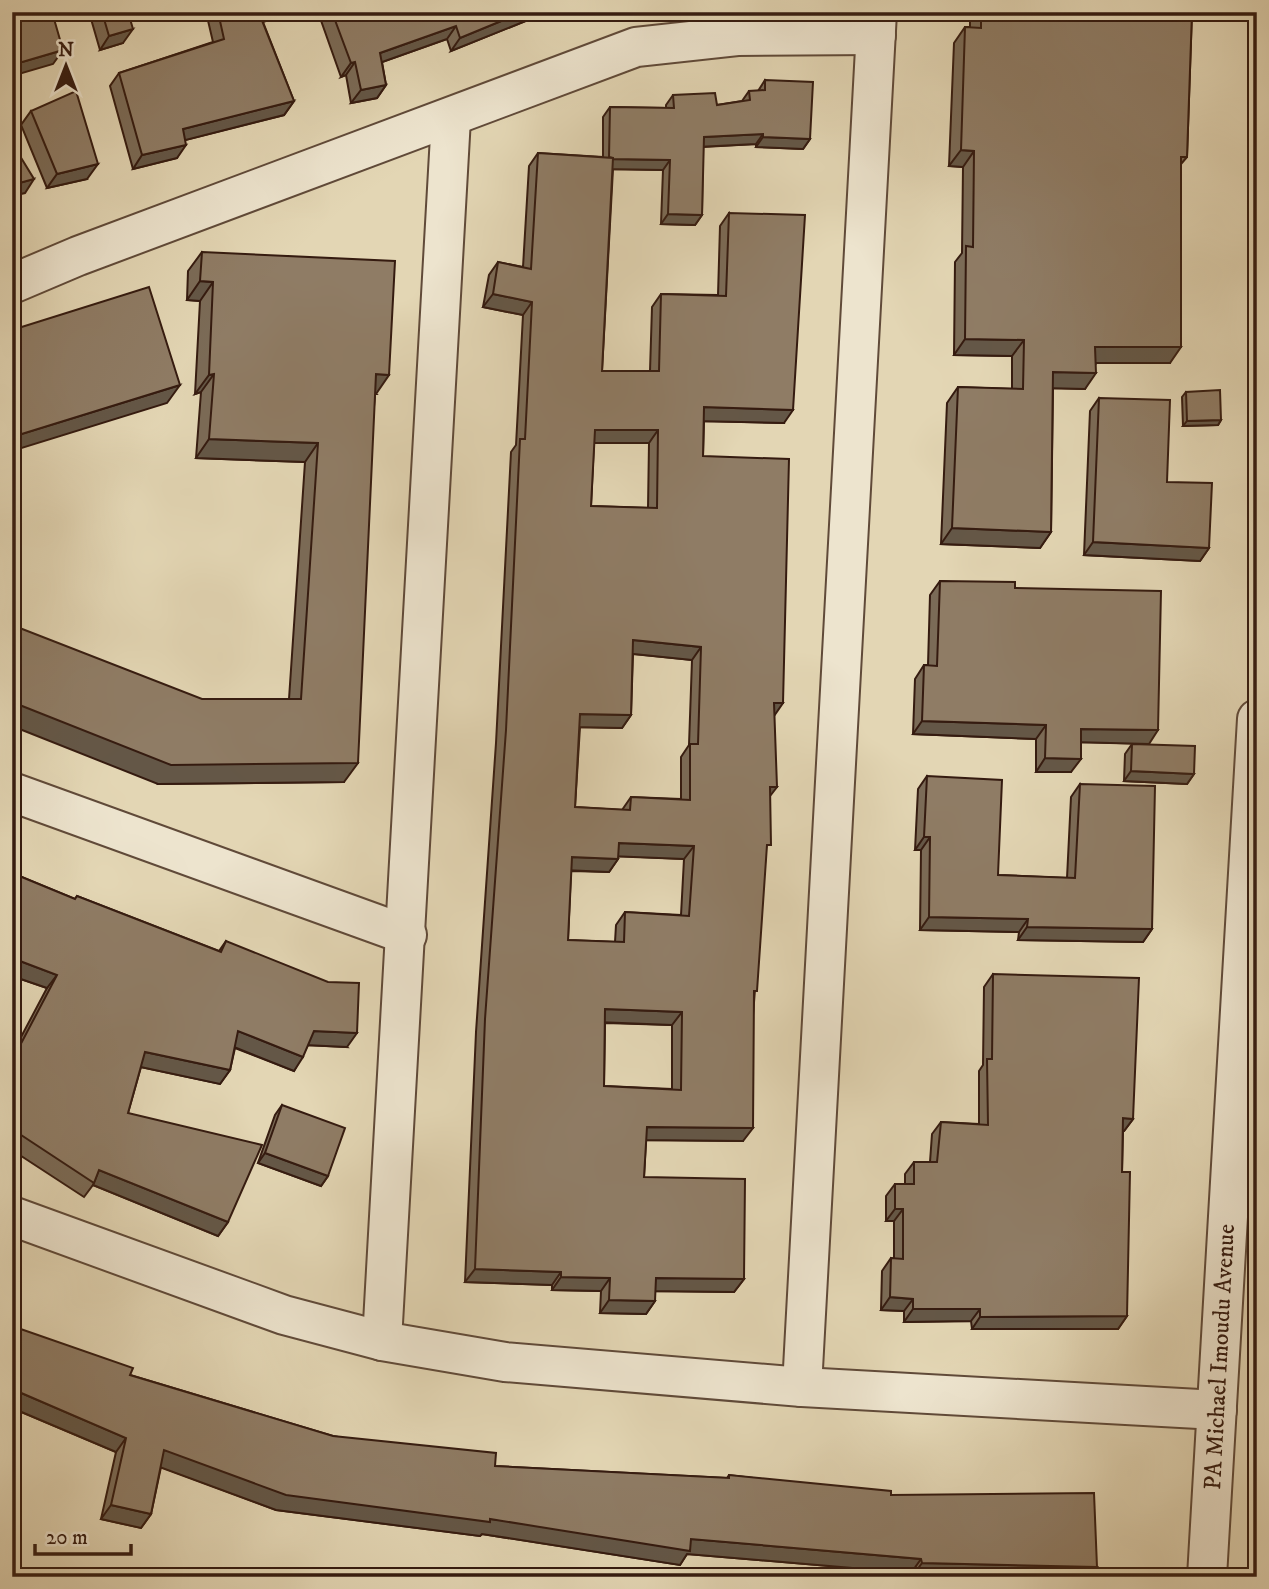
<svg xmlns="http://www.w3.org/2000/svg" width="1269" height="1589" viewBox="0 0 1269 1589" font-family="'IM FELL DW Pica',serif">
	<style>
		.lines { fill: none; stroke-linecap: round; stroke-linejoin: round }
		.minor-casing { stroke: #604a39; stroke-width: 42 }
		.minor { stroke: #ede4ce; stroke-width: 38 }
		.wall { fill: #7b6b57; stroke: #351b10; stroke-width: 2; fill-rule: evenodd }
		.shaded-wall { fill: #645747; stroke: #351b10; stroke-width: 2 }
		.building { fill: #8f7c65; stroke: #351b10; stroke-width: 2; fill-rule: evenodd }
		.labels { text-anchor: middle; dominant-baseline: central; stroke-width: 6; stroke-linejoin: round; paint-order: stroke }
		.street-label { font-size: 24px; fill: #351b10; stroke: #ede4ce }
	</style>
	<rect width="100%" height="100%" fill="#e3d6b4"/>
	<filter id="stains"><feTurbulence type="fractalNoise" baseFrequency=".00286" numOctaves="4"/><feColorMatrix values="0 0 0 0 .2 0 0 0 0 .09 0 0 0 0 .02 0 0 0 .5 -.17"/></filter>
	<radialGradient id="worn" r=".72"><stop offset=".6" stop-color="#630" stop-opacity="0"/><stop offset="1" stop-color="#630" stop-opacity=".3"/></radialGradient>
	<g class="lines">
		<defs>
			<g id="minor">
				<path d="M 12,284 L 78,256 L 636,47 L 737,36 L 876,35"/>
				<path d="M 12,792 L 407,935"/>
				<path d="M 12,1216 L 284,1315 L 382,1341 L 505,1362 L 802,1387 L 1217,1410"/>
				<path d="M 382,1341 L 451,118"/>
				<path d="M 802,1387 L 877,12"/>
				<path d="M 1207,1577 L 1257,719"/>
			</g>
		</defs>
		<use href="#minor" class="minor-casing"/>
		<use href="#minor" class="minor"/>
	</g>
	<g class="wall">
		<path d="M 89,12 L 128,12 L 123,43 L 100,50 Z"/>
		<path d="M 206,12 L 291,12 L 263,22 L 294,101 L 284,115 L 185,140 L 177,158 L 133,169 L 110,86 L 119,73 L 213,42 Z"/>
		<path d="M 318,12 L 544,12 L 543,14 L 451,51 L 447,39 L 382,62 L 386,85 L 377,98 L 351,103 L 346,75 L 341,77 Z"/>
		<path d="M 975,12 L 1192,12 L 1187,157 L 1181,164 L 1170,363 L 1096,363 L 1085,389 L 1053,388 L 1051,532 L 1040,548 L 941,544 L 947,403 L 958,387 L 1012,389 L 1012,356 L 954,355 L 955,262 L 962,253 L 963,167 L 949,166 L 954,43 L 965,27 L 970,27 L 970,20 Z"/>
		<path d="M 765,80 L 810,139 L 803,149 L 756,147 L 756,144 L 703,147 L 702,215 L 695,225 L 661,224 L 663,170 L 613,169 L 602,371 L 650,371 L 652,307 L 661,294 L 718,295 L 720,226 L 729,213 L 784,423 L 704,421 L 703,456 L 774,716 L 766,851 L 743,1141 L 646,1140 L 644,1177 L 744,1279 L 734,1292 L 655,1291 L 655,1301 L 646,1314 L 600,1313 L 601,1291 L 552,1290 L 552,1285 L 465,1282 L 476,1032 L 496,743 L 511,452 L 516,445 L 523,315 L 483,307 L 489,275 L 498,262 L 523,267 L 529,166 L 538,153 L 603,157 L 603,117 L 610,107 L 666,108 L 666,105 L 673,95 L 717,105 L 742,101 L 749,91 L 758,91 ZM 594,443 L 649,443 L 648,508 L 591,506 ZM 633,654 L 692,660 L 689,745 L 681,757 L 681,799 L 631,797 L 622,810 L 575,807 L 580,727 L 622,728 L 631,715 ZM 618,856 L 684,859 L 681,915 L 625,912 L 616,925 L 615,942 L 568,940 L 571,871 L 609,872 L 618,859 ZM 605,1023 L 672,1025 L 672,1089 L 604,1086 Z"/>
		<path d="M 31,111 L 87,179 L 47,188 L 21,125 Z"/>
		<path d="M 202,252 L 376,394 L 375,394 L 344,782 L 158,784 L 202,699 L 289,699 L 305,462 L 196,458 L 201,392 L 195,394 L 200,301 L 187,300 L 188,271 Z"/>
		<path d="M 1186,392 L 1221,420 L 1218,425 L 1183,426 L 1182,397 Z"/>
		<path d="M 1099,398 L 1167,482 L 1209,548 L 1200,561 L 1084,555 L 1090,411 Z"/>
		<path d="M 940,581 L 1015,588 L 1149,744 L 1081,742 L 1071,772 L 1036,772 L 1036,739 L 913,734 L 915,679 L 924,665 L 928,665 L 930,595 Z"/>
		<path d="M 1132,744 L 1194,774 L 1187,784 L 1124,781 L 1125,754 Z"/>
		<path d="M 927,776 L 998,875 L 1067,878 L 1071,797 L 1080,784 L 1152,929 L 1143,942 L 1018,940 L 1019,932 L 920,930 L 921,850 L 915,850 L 918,789 Z"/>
		<path d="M 12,873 L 75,899 L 77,896 L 219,951 L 226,941 L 347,1047 L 308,1045 L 294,1071 L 235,1048 L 230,1070 L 220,1084 L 141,1067 L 128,1113 L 228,1222 L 218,1236 L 93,1185 L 84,1197 L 12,1150 L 12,1054 L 47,988 L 12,976 Z"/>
		<path d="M 993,974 L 1133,1119 L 1124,1131 L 1123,1131 L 1122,1172 L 1127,1316 L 1118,1329 L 972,1329 L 971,1321 L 904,1322 L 904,1311 L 881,1310 L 882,1271 L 891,1258 L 894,1259 L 894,1221 L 886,1221 L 886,1196 L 895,1184 L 905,1184 L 905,1174 L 914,1162 L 930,1162 L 932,1134 L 941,1122 L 979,1124 L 979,1071 L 983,1065 L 984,987 Z"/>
		<path d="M 282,1105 L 328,1176 L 321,1186 L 258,1163 L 275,1115 Z"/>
		<path d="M 12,1326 L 130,1375 L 333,1436 L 495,1466 L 727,1478 L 729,1475 L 891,1495 L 1097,1567 L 1090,1577 L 912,1577 L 911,1573 L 687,1554 L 680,1565 L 482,1534 L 480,1536 L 276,1510 L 161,1467 L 151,1514 L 141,1528 L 101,1519 L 116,1452 L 12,1408 Z"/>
	</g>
	<g class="shaded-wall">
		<path d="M 47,12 L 80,12 L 41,22 Z"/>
		<path d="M 261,12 L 291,12 L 250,26 L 259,13 Z"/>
		<path d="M 523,12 L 544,12 L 543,14 L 451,51 L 460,38 Z"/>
		<path d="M 735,12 L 750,12 L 749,14 L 734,14 Z"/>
		<path d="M 456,26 L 447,39 L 371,66 L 380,53 Z"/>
		<path d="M 133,29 L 123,43 L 100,50 L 109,36 Z"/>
		<path d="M 63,50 L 53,64 L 12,76 L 12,65 Z"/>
		<path d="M 355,62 L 346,75 L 341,77 L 351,63 Z"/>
		<path d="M 386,85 L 377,98 L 351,103 L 361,90 Z"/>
		<path d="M 294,101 L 284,115 L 174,143 L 183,129 Z"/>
		<path d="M 763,134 L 756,144 L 697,147 L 704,137 Z"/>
		<path d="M 763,137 L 810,139 L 803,149 L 756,147 Z"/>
		<path d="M 186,145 L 177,158 L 133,169 L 142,155 Z"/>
		<path d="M 961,150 L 974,151 L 963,167 L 949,166 Z"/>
		<path d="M 609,159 L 670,160 L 663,170 L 602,169 Z"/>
		<path d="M 98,164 L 87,179 L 47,188 L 57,174 Z"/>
		<path d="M 34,179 L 25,193 L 12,196 L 12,185 Z"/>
		<path d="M 668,214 L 702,215 L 695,225 L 661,224 Z"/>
		<path d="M 200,281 L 213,282 L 200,301 L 187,300 Z"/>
		<path d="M 493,294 L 532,302 L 523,315 L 483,307 Z"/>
		<path d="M 965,339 L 1024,340 L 1012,356 L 954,355 Z"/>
		<path d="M 1095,347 L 1181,347 L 1170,363 L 1084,363 Z"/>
		<path d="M 1053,372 L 1096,373 L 1085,389 L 1042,388 Z"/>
		<path d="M 214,374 L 201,392 L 195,394 L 209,375 Z"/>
		<path d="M 376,374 L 389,375 L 376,394 L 363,393 Z"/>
		<path d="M 180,385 L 167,403 L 12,451 L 12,437 Z"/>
		<path d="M 704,407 L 793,410 L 784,423 L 695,421 Z"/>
		<path d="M 1221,420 L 1218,425 L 1183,426 L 1187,421 Z"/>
		<path d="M 595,430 L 658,430 L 649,443 L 586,443 Z"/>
		<path d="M 209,439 L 318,443 L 305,462 L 196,458 Z"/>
		<path d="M 952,528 L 1051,532 L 1040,548 L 941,544 Z"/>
		<path d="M 1093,542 L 1209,548 L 1200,561 L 1084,555 Z"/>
		<path d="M 633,640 L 701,647 L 692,660 L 624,653 Z"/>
		<path d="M 12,702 L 358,763 L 344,782 L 158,784 L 12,726 Z"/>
		<path d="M 774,703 L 783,703 L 774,716 Z"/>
		<path d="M 580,714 L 631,715 L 622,728 L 571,727 Z"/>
		<path d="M 922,721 L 1046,725 L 1036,739 L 913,734 Z"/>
		<path d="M 1081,729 L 1158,730 L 1149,744 L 1072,742 Z"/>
		<path d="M 1045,758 L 1081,759 L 1071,772 L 1036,772 Z"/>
		<path d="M 1131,771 L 1194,774 L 1187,784 L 1124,781 Z"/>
		<path d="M 770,787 L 777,787 L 767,800 Z"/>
		<path d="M 924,837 L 930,837 L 921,850 L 915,850 Z"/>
		<path d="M 619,843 L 694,846 L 684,859 L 609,856 Z"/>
		<path d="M 572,857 L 618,859 L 609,872 L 563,870 Z"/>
		<path d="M 929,917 L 1028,919 L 1019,932 L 920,930 Z"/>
		<path d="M 1027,927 L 1152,929 L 1143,942 L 1018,940 Z"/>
		<path d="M 12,958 L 57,975 L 47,988 L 12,976 Z"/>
		<path d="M 605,1009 L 682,1012 L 672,1025 L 596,1022 Z"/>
		<path d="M 238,1031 L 303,1057 L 294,1071 L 229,1045 Z"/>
		<path d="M 314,1031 L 357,1033 L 347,1047 L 304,1045 Z"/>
		<path d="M 145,1052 L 230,1070 L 220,1084 L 136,1066 Z"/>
		<path d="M 1123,1118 L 1133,1119 L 1124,1131 L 1115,1131 Z"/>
		<path d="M 647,1127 L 753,1128 L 743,1141 L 638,1140 Z"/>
		<path d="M 265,1153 L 328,1176 L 321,1186 L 258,1163 Z"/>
		<path d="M 99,1170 L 228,1222 L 218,1236 L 93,1185 Z"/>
		<path d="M 895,1209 L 903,1209 L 894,1221 L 886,1221 Z"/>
		<path d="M 475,1269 L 561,1272 L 552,1285 L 465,1282 Z"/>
		<path d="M 561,1277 L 610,1278 L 601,1291 L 552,1290 Z"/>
		<path d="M 656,1278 L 744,1279 L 734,1292 L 647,1291 Z"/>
		<path d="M 890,1297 L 913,1299 L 904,1311 L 881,1310 Z"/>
		<path d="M 609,1300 L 655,1301 L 646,1314 L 600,1313 Z"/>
		<path d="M 913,1309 L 980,1309 L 971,1321 L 904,1322 Z"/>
		<path d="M 1127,1316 L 1118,1329 L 972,1329 L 980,1317 Z"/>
		<path d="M 12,1389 L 126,1438 L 116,1452 L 12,1408 Z"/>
		<path d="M 164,1450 L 490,1519 L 691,1539 L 921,1559 L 911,1573 L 687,1554 L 680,1565 L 482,1534 L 480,1536 L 276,1510 L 154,1465 Z"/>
		<path d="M 111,1505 L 151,1514 L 141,1528 L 101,1519 Z"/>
		<path d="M 922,1563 L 1097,1567 L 1090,1577 L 912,1577 Z"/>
	</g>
	<g class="building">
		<path d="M 12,12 L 52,12 L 63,50 L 12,65 Z"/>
		<path d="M 102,12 L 128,12 L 133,29 L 109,36 Z"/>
		<path d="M 218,12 L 261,12 L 259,13 L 294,101 L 183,129 L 186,145 L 142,155 L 119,73 L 224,39 Z"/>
		<path d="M 332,12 L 523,12 L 460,38 L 456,26 L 380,53 L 386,85 L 361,90 L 355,62 L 351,63 Z"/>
		<path d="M 981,12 L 1192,12 L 1187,157 L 1181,157 L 1181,347 L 1095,347 L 1096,373 L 1053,372 L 1051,532 L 952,528 L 958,387 L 1023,389 L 1024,340 L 965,339 L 966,246 L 973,247 L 974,151 L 961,150 L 965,27 L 981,28 Z"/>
		<path d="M 765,80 L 813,82 L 810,139 L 763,137 L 763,134 L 704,137 L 702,215 L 668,214 L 670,160 L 613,159 L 613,158 L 609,157 L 610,107 L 674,108 L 673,95 L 715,93 L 717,105 L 750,100 L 749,91 L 765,90 Z"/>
		<path d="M 76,91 L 98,164 L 57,174 L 31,111 Z"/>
		<path d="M 12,143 L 34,179 L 12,185 Z"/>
		<path d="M 538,153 L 613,158 L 602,371 L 659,371 L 661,294 L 726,296 L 729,213 L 805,215 L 793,410 L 704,407 L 703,456 L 789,459 L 783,703 L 774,703 L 777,787 L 770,787 L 771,845 L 767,845 L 757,991 L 754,991 L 753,1128 L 647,1127 L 644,1177 L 745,1179 L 744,1279 L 656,1278 L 655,1301 L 609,1300 L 610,1278 L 561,1277 L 561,1272 L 475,1269 L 485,1019 L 506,730 L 520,439 L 525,439 L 532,302 L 493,294 L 498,262 L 531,269 ZM 595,430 L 658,430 L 657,508 L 591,506 ZM 633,640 L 701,647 L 698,744 L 690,744 L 690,800 L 631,797 L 630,810 L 575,807 L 580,714 L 631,715 ZM 619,843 L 694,846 L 689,916 L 625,912 L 624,942 L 568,940 L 572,857 L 618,859 ZM 605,1009 L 682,1012 L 681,1090 L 604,1086 Z"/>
		<path d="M 202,252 L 395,261 L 389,375 L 376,374 L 358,763 L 171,765 L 12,702 L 12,625 L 202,699 L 301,699 L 318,443 L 209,439 L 214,374 L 209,375 L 213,282 L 200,281 Z"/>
		<path d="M 149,287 L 180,385 L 12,437 L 12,330 Z"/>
		<path d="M 1220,390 L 1221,420 L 1187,421 L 1186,392 Z"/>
		<path d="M 1099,398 L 1170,400 L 1167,482 L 1212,483 L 1209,548 L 1093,542 Z"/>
		<path d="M 940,581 L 1015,582 L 1015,588 L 1161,591 L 1158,730 L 1081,729 L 1081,759 L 1045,758 L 1046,725 L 922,721 L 924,665 L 937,666 Z"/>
		<path d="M 1132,744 L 1195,746 L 1194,774 L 1131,771 Z"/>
		<path d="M 927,776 L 1002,780 L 998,875 L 1075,878 L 1080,784 L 1155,786 L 1152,929 L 1027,927 L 1028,919 L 929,917 L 930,837 L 924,837 Z"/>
		<path d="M 12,873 L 75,899 L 77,896 L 221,952 L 226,941 L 328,982 L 359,983 L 357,1033 L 314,1031 L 303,1057 L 238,1031 L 230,1070 L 145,1052 L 128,1113 L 262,1145 L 228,1222 L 99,1170 L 94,1183 L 12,1129 L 12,1054 L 15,1055 L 57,975 L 12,958 Z"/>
		<path d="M 993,974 L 1139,978 L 1133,1119 L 1123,1118 L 1122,1172 L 1130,1172 L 1127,1316 L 980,1317 L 980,1309 L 913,1309 L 913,1299 L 890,1297 L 891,1258 L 903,1259 L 903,1209 L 895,1209 L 895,1184 L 914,1184 L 914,1162 L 937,1162 L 941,1122 L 988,1125 L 987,1059 L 992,1059 Z"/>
		<path d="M 282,1105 L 345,1128 L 328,1176 L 265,1153 Z"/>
		<path d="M 12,1326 L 133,1368 L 130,1375 L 333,1436 L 496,1453 L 495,1466 L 729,1478 L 729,1475 L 891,1491 L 891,1495 L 1094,1493 L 1097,1567 L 922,1563 L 921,1559 L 691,1539 L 690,1551 L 490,1519 L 490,1522 L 286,1495 L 164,1450 L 151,1514 L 111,1505 L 126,1438 L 12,1389 Z"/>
	</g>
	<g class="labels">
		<g class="street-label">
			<text transform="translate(1220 1357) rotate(-87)">PA Michael Imoudu Avenue</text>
		</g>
	</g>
	<rect width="1269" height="1589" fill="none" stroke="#e3d6b4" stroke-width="42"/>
	<rect x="14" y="14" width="1241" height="1561" fill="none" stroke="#351b10" stroke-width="3.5"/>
	<rect x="21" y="21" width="1227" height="1547" fill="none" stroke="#351b10" stroke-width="2"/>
	<g transform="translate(66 66)" stroke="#ede4ce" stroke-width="5" paint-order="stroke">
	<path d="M0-5L12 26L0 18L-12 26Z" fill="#351b10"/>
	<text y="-10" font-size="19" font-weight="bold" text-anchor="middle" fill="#351b10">N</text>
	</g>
	<path d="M35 1544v10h96v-10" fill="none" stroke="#351b10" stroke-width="3.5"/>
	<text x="46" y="1544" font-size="21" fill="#351b10" stroke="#ede4ce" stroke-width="5" paint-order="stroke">20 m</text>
	<rect width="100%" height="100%" filter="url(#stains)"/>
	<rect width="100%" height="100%" fill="url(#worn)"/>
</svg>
